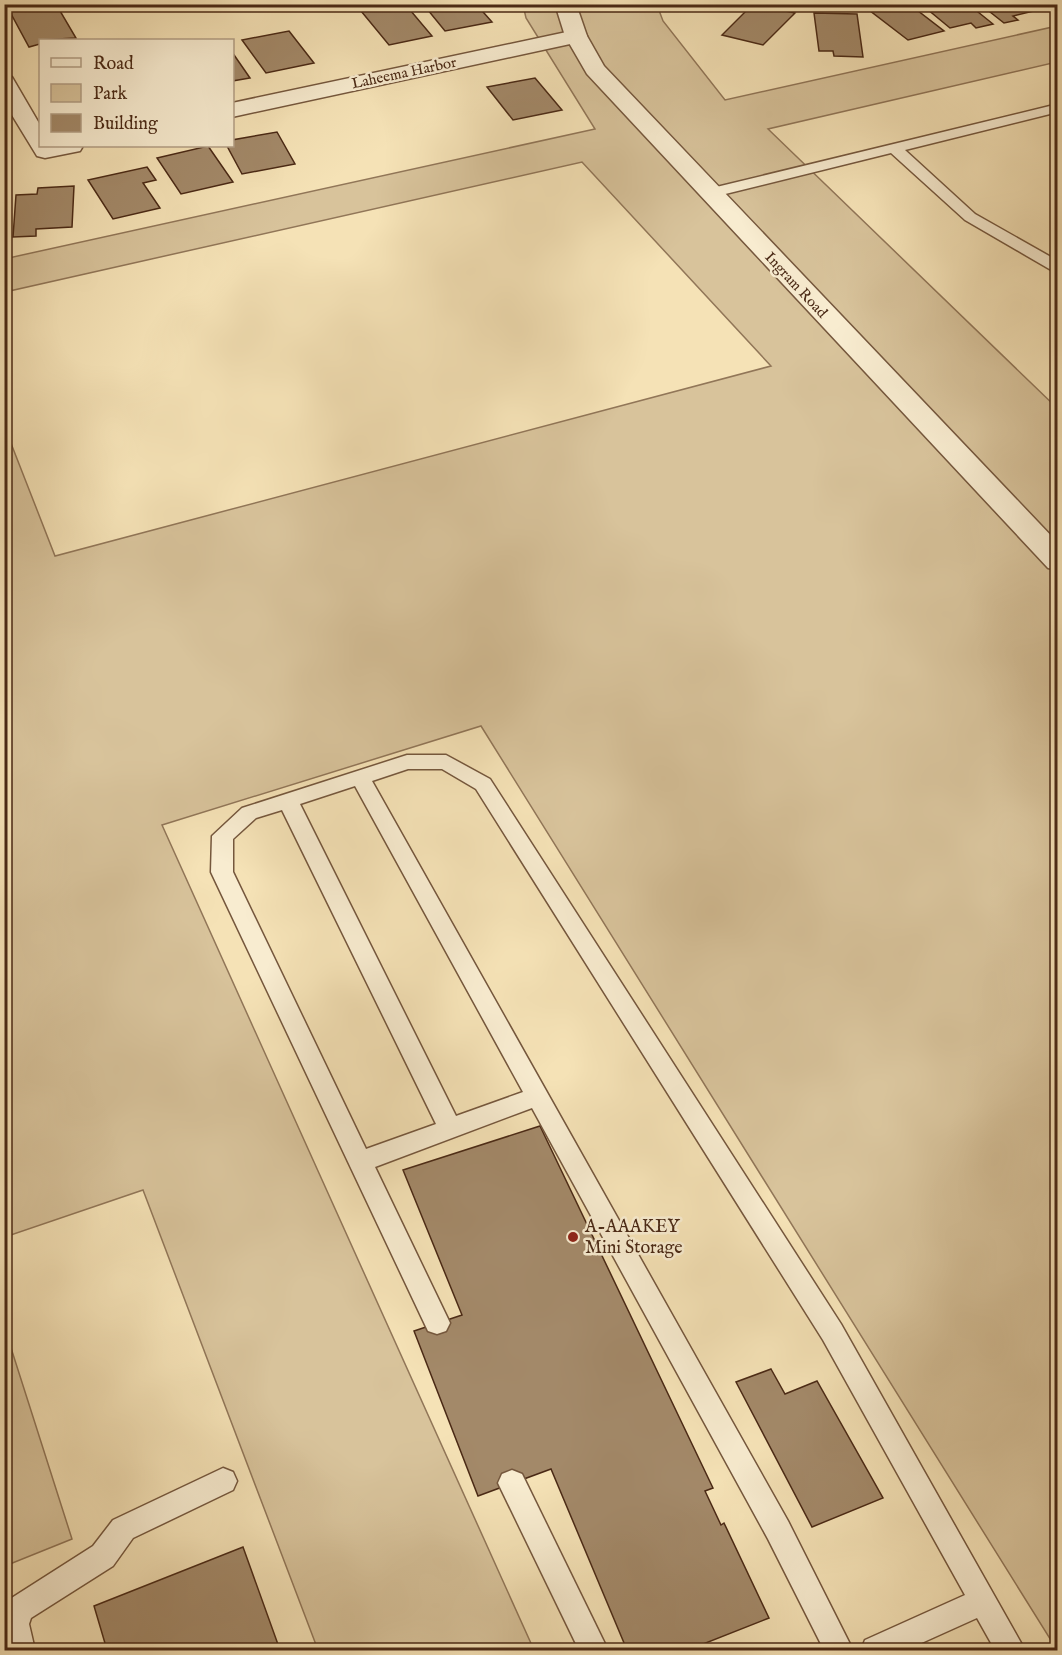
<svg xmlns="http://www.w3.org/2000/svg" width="1062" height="1655" viewBox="0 0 1062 1655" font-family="'IM FELL English',serif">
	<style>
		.green { fill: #d8c39b; stroke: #917658; stroke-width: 1.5 }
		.building { fill: #a38969; stroke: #4a2915; stroke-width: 1.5 }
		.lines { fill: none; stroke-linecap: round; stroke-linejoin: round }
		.service-casing { stroke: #75573d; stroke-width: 3 }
		.minor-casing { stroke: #75573d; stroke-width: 3 }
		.tertiary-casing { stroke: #75573d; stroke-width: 3 }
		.service { fill: #f8ecd0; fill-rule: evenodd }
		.minor { fill: #f8ecd0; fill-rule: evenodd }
		.tertiary { fill: #f8ecd0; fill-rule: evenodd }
		.poi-dot { fill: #8f2418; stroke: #f8ecd0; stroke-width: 2 }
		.labels { text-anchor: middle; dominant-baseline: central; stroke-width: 5; stroke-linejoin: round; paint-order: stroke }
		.far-street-label { font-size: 15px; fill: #4a2915; stroke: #f8ecd0 }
		.poi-label { font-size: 18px; fill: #4a2915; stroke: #f8ecd0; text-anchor: start }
	</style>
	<rect width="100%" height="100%" fill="#f5e2b6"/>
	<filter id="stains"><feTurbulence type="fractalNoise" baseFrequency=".00333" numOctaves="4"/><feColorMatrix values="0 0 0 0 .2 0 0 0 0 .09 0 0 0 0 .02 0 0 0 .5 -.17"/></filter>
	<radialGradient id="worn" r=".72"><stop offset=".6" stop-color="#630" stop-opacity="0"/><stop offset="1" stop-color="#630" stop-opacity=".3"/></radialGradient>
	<g class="green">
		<path d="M 523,5 L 657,5 L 663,21 L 725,100 L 1057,26 L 1057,62 L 768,129 L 1057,408 L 1057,1650 L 481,726 L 162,825 L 534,1650 L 318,1650 L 143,1190 L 5,1237 L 5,428 L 55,556 L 771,366 L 582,162 L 5,292 L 4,259 L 595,129 L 526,18 Z"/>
		<path d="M 4,1326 L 72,1539 L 5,1566 L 4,1566 Z"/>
	</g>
	<g class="building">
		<path d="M 39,4 L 56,4 L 76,38 L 40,40 L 40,44 L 29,47 L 9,10 Z"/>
		<path d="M 378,4 L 405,4 L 432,36 L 389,45 L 361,11 L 381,7 Z"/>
		<path d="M 423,4 L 476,4 L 492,22 L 445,31 Z"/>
		<path d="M 753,4 L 795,13 L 763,45 L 722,35 Z"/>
		<path d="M 892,4 L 909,4 L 944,31 L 908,40 L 869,10 Z"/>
		<path d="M 921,4 L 968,4 L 993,24 L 976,28 L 971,23 L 950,28 Z"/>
		<path d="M 980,4 L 1025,4 L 1034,11 L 1013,16 L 1018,20 L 1004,23 Z"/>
		<path d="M 814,13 L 857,14 L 863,57 L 834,56 L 833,51 L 819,51 Z"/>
		<path d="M 289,31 L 314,63 L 266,73 L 242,40 Z"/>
		<path d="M 232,52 L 250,78 L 232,81 Z"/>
		<path d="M 535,78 L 562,110 L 513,120 L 487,87 Z"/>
		<path d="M 277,132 L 295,164 L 242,174 L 227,146 L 232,146 L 232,140 Z"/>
		<path d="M 208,146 L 233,182 L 181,194 L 157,158 Z"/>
		<path d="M 147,167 L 156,180 L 143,183 L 160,208 L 113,219 L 88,180 Z"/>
		<path d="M 74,186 L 72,227 L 36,229 L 36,236 L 13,237 L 16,195 L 37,194 L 38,188 Z"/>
		<path d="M 540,1126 L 713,1488 L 705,1491 L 721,1525 L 724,1523 L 769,1618 L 688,1650 L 627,1650 L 551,1469 L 478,1496 L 414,1331 L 462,1315 L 403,1170 Z"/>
		<path d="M 771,1369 L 785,1394 L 817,1381 L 883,1498 L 812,1527 L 736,1382 Z"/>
		<path d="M 243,1547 L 280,1650 L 107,1650 L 94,1606 Z"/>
	</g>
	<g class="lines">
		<defs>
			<g id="service">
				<path d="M 1058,104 L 1058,112 L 905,150 L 975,214 L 1058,261 L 1058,274 L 965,220 L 891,153 L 709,198 L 701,193 L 704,190 Z"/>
				<path d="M 407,755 L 446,755 L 490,779 L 841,1324 L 1025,1650 L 995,1650 L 977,1618 L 906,1650 L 861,1650 L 865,1640 L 965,1595 L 823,1340 L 476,789 L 442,769 L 408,769 L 372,781 L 788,1521 L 853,1650 L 824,1650 L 768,1539 L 532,1108 L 375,1167 L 450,1323 L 446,1331 L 437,1334 L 428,1331 L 211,872 L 212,836 L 242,808 ZM 355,786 L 523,1092 L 456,1116 L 300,804 ZM 282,810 L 436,1124 L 366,1149 L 233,872 L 233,839 L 256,818 Z"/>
				<path d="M 223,1468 L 233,1472 L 237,1481 L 233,1490 L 133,1538 L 113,1566 L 31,1618 L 29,1624 L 35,1650 L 7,1650 L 4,1613 L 10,1599 L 93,1546 L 113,1520 Z"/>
				<path d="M 512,1470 L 522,1474 L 608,1650 L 579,1650 L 498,1483 L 502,1474 Z"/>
			</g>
			<g id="minor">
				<path d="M 576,30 L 584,31 L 587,36 L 584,41 L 232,117 L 232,103 Z"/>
				<path d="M 4,76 L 12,77 L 40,125 L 40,146 L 83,146 L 80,151 L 45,158 L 37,156 L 4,102 Z"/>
			</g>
			<path id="tertiary" d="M 555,4 L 576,4 L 587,36 L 604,66 L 1058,543 L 1058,570 L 1048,568 L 587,74 L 565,36 Z"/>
		</defs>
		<use href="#service" class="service-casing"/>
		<use href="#minor" class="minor-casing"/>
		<use href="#tertiary" class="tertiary-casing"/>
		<use href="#service" class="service"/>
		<use href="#minor" class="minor"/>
		<use href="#tertiary" class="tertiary"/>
	</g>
	<circle class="poi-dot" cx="573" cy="1237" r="6"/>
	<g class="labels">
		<g class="far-street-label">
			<text transform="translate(404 73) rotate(-12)">Laheema Harbor</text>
			<text transform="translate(796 285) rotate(47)">Ingram Road</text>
		</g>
		<g class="poi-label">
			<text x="585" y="1227">A-AAAKEY<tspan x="585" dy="21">Mini Storage</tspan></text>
		</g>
	</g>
	<rect width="1062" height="1655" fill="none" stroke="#f5e2b6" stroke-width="24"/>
	<rect x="6" y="6" width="1050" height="1643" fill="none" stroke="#4a2915" stroke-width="3"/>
	<rect x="12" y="12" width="1038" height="1631" fill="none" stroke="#4a2915" stroke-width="1.5"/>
	<rect x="39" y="39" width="195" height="108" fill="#f8ecd0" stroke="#b29e85" stroke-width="1.5"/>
	<rect x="51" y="58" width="30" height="9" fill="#f8ecd0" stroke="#b29e85" stroke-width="1.5"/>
	<text x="93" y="69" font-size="18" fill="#4a2915">Road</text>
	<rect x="51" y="84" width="30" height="18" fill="#d8c39b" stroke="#b29e85" stroke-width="1.5"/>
	<text x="93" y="99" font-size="18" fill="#4a2915">Park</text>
	<rect x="51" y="114" width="30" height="18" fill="#a38969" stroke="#b29e85" stroke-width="1.5"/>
	<text x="93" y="129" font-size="18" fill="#4a2915">Building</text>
	<rect width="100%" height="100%" filter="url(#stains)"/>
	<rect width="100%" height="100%" fill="url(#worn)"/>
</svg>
